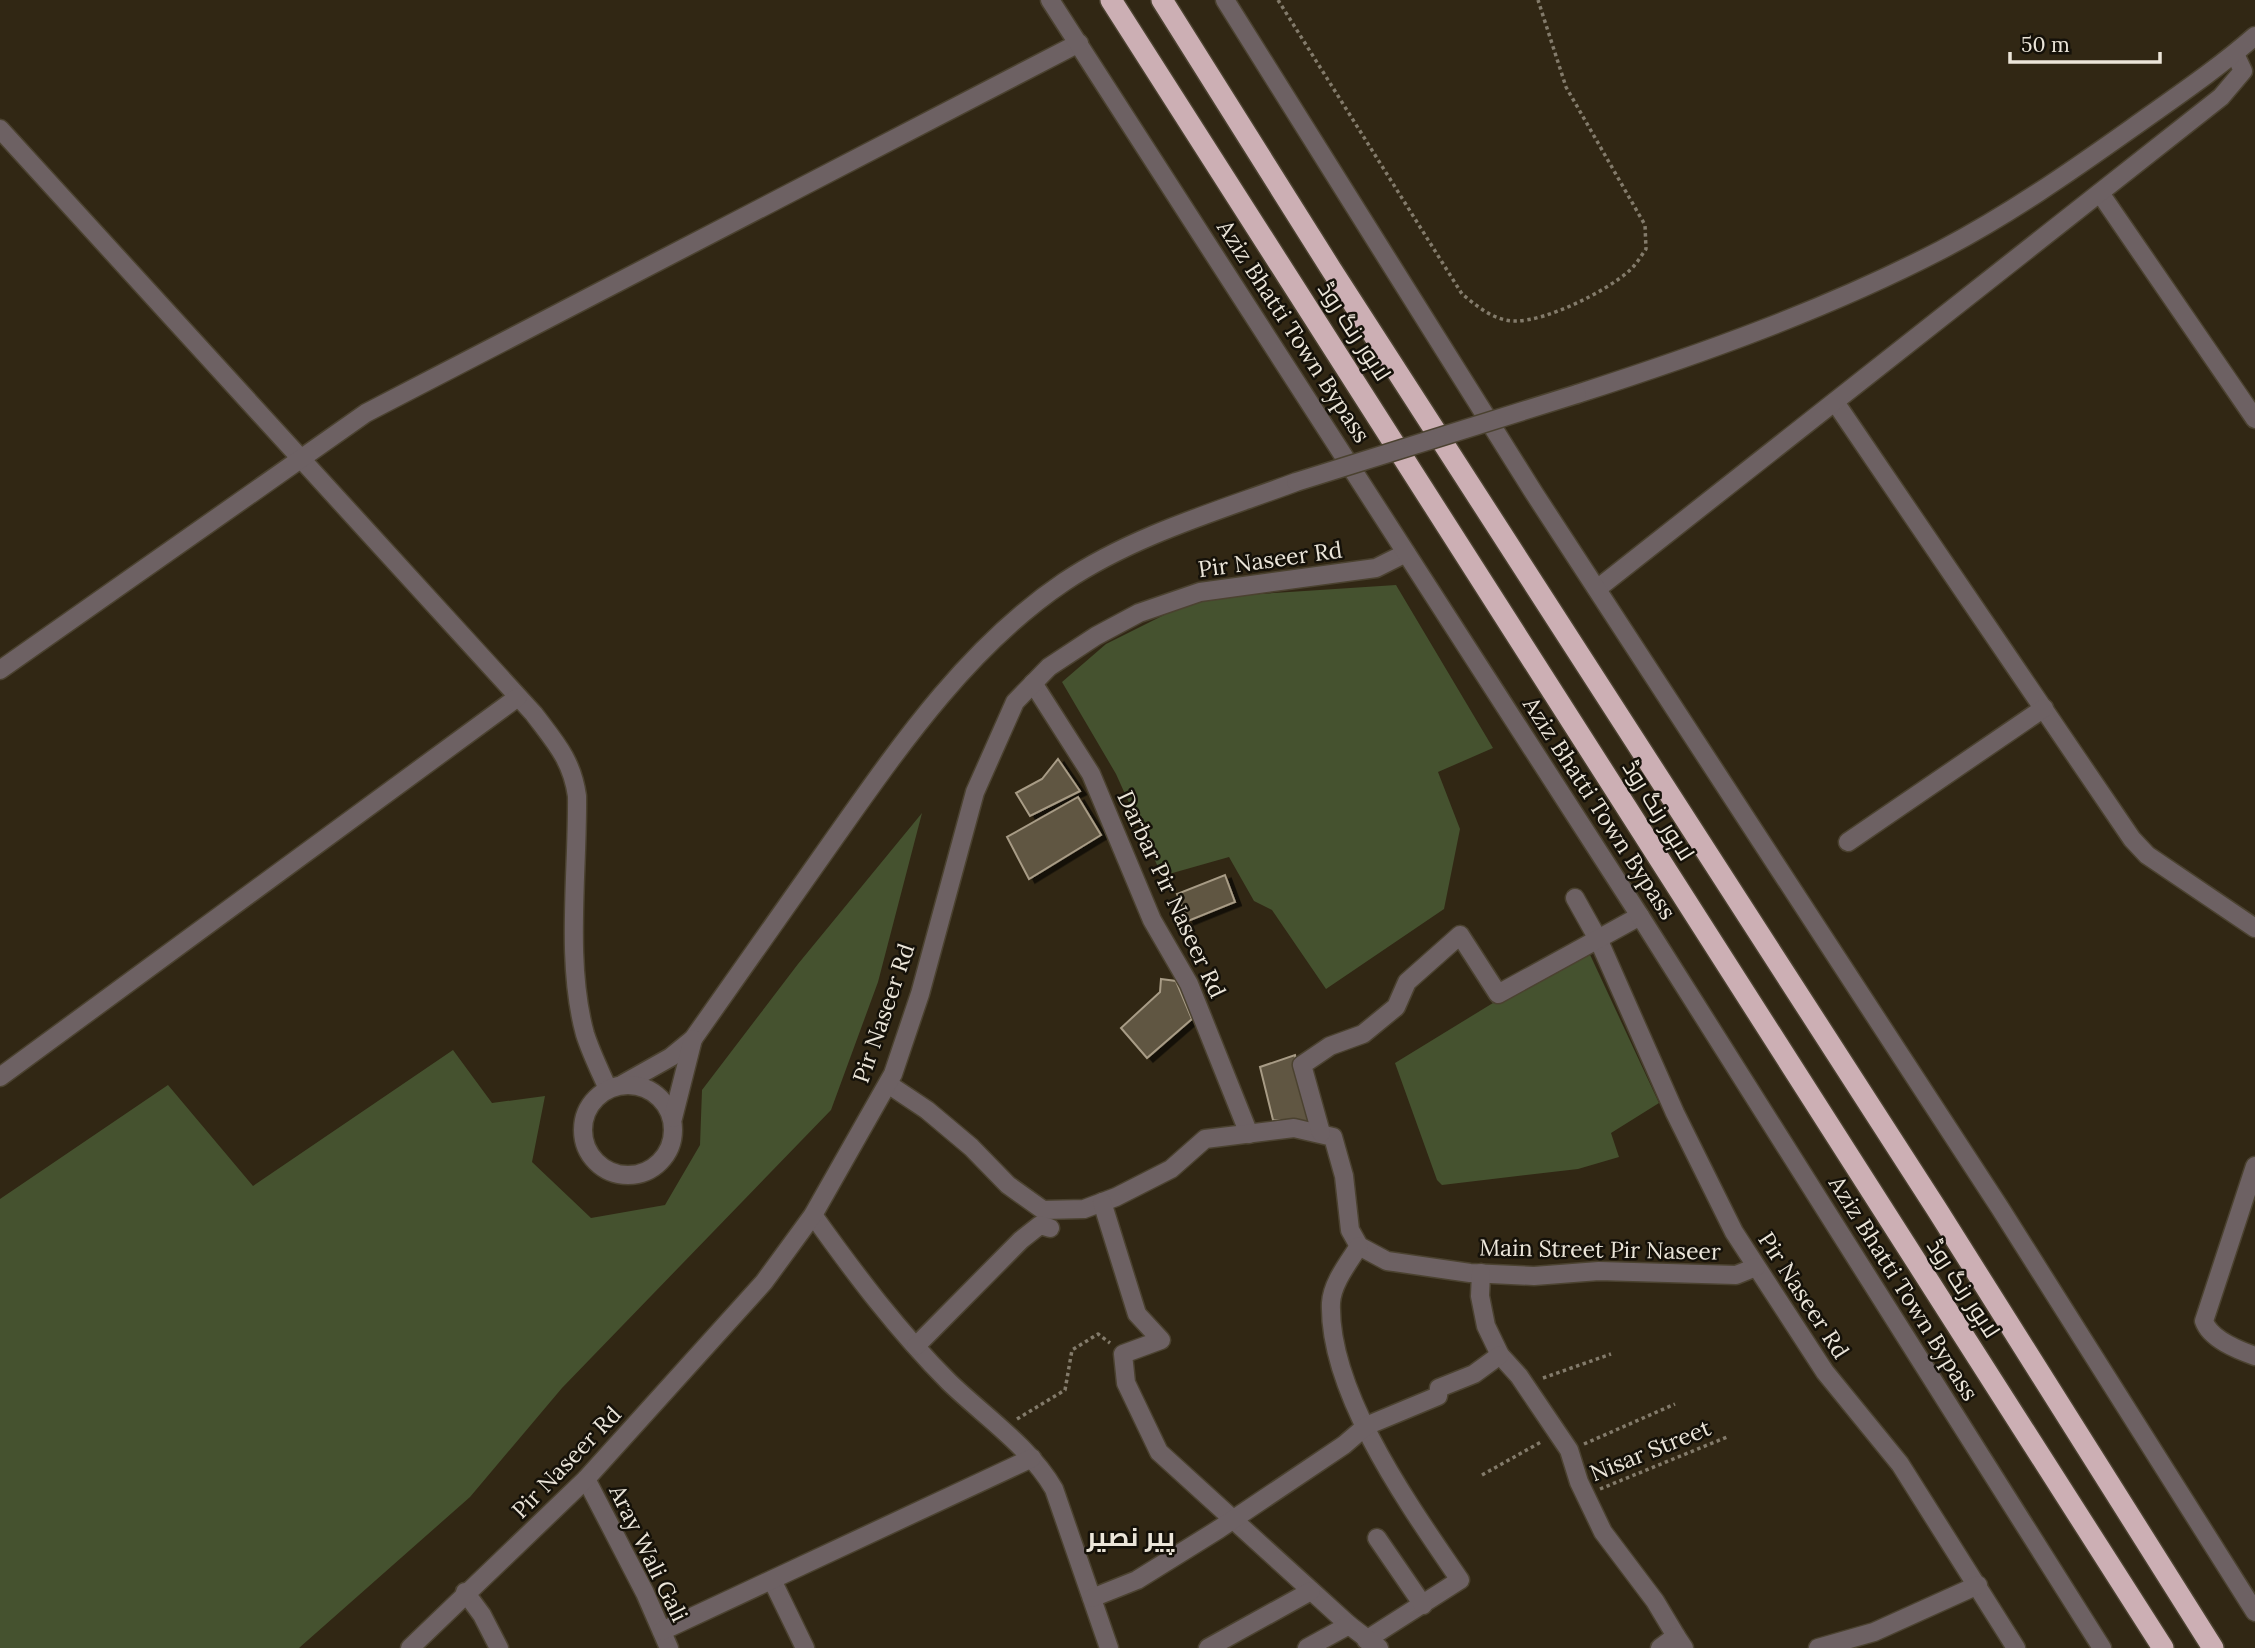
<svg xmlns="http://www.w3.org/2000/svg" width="2255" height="1648" viewBox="0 0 2255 1648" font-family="Lora,Cairo,serif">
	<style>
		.green { fill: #45522f }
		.building { fill: #615642; stroke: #a89c86; stroke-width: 2; filter: url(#shadow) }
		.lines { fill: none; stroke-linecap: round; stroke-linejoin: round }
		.minor-casing { stroke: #4b4230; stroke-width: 21 }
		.tertiary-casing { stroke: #4b4230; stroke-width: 21 }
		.motorway-casing { stroke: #4b4230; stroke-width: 24 }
		.path { stroke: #837b6b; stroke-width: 3.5; stroke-dasharray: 3.5 3.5; stroke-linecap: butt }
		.minor { stroke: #6d6163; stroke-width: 18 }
		.tertiary { stroke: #6d6163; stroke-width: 18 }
		.motorway { stroke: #ccafb4; stroke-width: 21 }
		.tertiary-bridge-casing { stroke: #4b4230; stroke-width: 21; stroke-linecap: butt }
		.tertiary-bridge { stroke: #6d6163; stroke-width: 18 }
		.labels { text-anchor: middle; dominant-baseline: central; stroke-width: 5; stroke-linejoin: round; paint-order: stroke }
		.street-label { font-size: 23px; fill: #ebe5d9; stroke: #151109 }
		.quarter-label { font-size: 26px; font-weight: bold; fill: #ebe5d9; stroke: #151109 }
	</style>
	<defs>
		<filter id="shadow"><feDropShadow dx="6" dy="3.5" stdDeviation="0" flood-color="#0009"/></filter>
	</defs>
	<rect width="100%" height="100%" fill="#312714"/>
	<g class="green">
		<path d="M 1396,585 L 1493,748 L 1438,772 L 1460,829 L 1444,909 L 1326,989 L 1272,910 L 1254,901 L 1229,857 L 1162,876 L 1116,774 L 1062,682 L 1106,644 L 1198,598 Z"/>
		<path d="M 922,813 L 878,982 L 831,1110 L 562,1388 L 470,1497 L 299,1648 L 0,1648 L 0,1199 L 168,1085 L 253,1186 L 453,1050 L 492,1103 L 545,1096 L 532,1162 L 591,1218 L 665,1205 L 700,1145 L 702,1090 L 798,964 Z"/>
		<path d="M 1586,946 L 1659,1103 L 1611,1133 L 1619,1157 L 1578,1169 L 1442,1185 L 1437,1180 L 1395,1063 Z"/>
	</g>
	<g class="building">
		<path d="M 1058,759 L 1080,791 L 1030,816 L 1016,793 L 1042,779 Z"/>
		<path d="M 1078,797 L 1101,835 L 1029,879 L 1007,837 Z"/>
		<path d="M 1225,875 L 1235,902 L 1188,921 L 1177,894 Z"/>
		<path d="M 1161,979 L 1176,981 L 1192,1019 L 1147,1058 L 1121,1028 L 1160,992 Z"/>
		<path d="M 1295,1055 L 1309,1122 L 1273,1120 L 1260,1067 Z"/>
	</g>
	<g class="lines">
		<defs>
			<g id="minor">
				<path d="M 0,129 L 534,714 C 555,742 572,760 577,796 C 578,871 565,962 585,1034 C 591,1053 600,1071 608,1089"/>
				<path d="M 2100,193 L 2255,419"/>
				<path d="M 1835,402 L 2132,839 L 2147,855 L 2255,928"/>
				<path d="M 1597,589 L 2221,97 L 2243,71 L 2235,54"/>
				<path d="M 0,670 L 366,413 L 1079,43"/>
				<path d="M 1033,683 L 1091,774 L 1152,920 L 1189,984 L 1249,1134"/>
				<path d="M 1848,842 L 2044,708"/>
				<path d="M 1575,898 L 1599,941 L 1675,1113 L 1734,1232 L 1825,1372 L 1900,1464 L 2016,1648"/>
				<path d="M 0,1077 L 518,697"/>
				<path d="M 888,1084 L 927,1110 L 971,1147 L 1008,1185 L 1043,1210 L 1084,1209 L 1116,1197 L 1171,1169 L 1205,1139 L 1294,1128 L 1333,1137 L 1344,1176 L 1350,1230 L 1359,1246 L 1387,1261 L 1470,1273 L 1534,1276 L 1599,1271 L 1736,1275 L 1756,1267"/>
				<path d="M 1321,1133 L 1302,1065 L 1330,1046 L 1363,1034 L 1396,1007 L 1407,982 L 1460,935 L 1498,994 L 1640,916"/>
				<path d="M 2255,1166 L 2204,1321 C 2210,1339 2238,1350 2255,1356"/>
				<path d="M 1102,1202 L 1137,1314 L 1161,1340 L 1123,1354 L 1126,1383 L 1159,1452 L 1349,1625"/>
				<path d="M 813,1215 C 855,1274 898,1331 949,1382 C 984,1416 1029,1446 1054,1489 L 1109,1648"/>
				<path d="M 1359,1246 C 1349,1262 1332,1283 1331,1303 C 1328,1393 1411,1508 1460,1580 L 1366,1640"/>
				<path d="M 1481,1273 L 1480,1296 L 1486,1326 L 1500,1355 L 1519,1376 L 1569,1450 L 1579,1482 L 1603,1532 L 1655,1601 L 1676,1636"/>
				<path d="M 916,1346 L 1021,1240 L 1040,1225 L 1050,1228"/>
				<path d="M 586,1479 L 645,1593 L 669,1648"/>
				<path d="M 1377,1538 L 1423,1605"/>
				<path d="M 772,1580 L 805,1648"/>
				<path d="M 465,1592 L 482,1615 L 499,1648"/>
				<path d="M 1092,1598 L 1137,1580 L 1219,1529 L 1344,1445 L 1366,1426 L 1438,1396 L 1439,1388 L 1474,1374 L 1500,1355"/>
				<path d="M 662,1631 L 1032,1458"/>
				<path d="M 410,1648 L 586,1479 L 764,1282 L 813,1215 L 893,1074 L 920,994 L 975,792 L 1015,702 L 1049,667 L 1096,636 L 1139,613 L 1200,592 L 1376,568 L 1406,553"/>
				<path d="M 1208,1648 L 1311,1591"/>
				<path d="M 1307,1648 L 1349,1625 L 1379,1648"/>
				<path d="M 1660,1648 L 1676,1636 L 1684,1648"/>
				<path d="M 1818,1648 L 1874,1632 L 1978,1585"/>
			</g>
			<g id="tertiary">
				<path d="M 1050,0 L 1640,916 L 2102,1648"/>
				<path d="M 1225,0 L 1534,493 L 2000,1208 L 2255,1612"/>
				<path d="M 1577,394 C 1701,354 1825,310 1941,250 C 2008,215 2070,172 2132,128 C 2174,98 2216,70 2255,36"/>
				<path d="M 623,1084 L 671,1057 L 693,1039 C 740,972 788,904 836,836 C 901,744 969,646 1064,582 C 1134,535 1218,511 1296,482"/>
				<circle cx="628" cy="1130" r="45"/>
				<path d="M 673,1118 L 693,1039"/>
			</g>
			<g id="motorway">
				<path d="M 1111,0 L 2163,1648"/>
				<path d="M 1162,0 L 1331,269 L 1936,1208 L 2213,1648"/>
			</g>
		</defs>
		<use href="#minor" class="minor-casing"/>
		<use href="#tertiary" class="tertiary-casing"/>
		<use href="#motorway" class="motorway-casing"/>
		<g class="path">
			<path d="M 1278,0 L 1462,294 C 1477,306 1494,321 1515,321 C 1547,321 1605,292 1629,271 C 1636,265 1641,256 1646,249 L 1645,225 L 1566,87 L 1538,0"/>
			<path d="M 1543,1378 L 1611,1354"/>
			<path d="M 1017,1419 L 1065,1390 L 1072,1350 L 1098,1334 L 1110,1343"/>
			<path d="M 1584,1444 L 1675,1404"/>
			<path d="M 1482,1475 L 1541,1442"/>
			<path d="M 1600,1489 L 1727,1437"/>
		</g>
		<use href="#minor" class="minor"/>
		<use href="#tertiary" class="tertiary"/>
		<use href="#motorway" class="motorway"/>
		<defs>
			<path id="tertiary-bridge" d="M 1296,482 L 1577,394"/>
		</defs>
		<use href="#tertiary-bridge" class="tertiary-bridge-casing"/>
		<use href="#tertiary-bridge" class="tertiary-bridge"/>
	</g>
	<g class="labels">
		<g class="street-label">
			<text transform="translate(1294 331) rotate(57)">Aziz Bhatti Town Bypass</text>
			<text transform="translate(1355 331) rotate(57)">لاہور رنگ روڈ</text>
			<text transform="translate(1270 559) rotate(-8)">Pir Naseer Rd</text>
			<text transform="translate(1600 808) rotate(57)">Aziz Bhatti Town Bypass</text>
			<text transform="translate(1659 810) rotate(58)">لاہور رنگ روڈ</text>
			<text transform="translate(1172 894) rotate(65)">Darbar Pir Naseer Rd</text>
			<text transform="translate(883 1013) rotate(-71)">Pir Naseer Rd</text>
			<text transform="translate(1600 1249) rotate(1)">Main Street Pir Naseer</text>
			<text transform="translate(1904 1288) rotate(58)">Aziz Bhatti Town Bypass</text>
			<text transform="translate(1964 1288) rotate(57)">لاہور رنگ روڈ</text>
			<text transform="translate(1804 1295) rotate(57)">Pir Naseer Rd</text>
			<text transform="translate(1650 1450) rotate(-22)">Nisar Street</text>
			<text transform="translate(566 1462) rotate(-46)">Pir Naseer Rd</text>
			<text transform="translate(649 1553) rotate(64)">Aray Wali Gali</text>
		</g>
		<g class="quarter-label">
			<text x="1131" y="1536">پیر نصیر</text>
		</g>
	</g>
	<path d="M2010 52v10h150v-10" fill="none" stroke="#ebe5d9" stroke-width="3.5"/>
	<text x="2021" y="52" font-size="21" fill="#ebe5d9" stroke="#151109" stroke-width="5" paint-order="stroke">50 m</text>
</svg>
